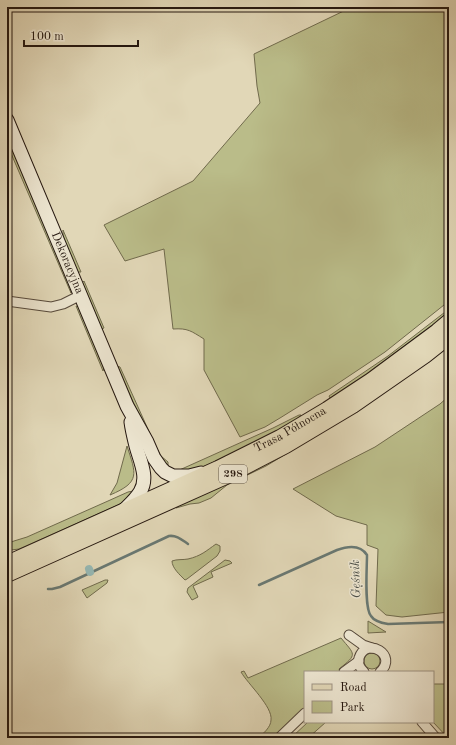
<svg xmlns="http://www.w3.org/2000/svg" width="456" height="745" viewBox="0 0 456 745" font-family="'Old Standard TT',serif">
	<style>
		.green { fill: #babc89; stroke: #706a4c }
		.lines { fill: none; stroke-linecap: round; stroke-linejoin: round }
		.stream { stroke: #697872; stroke-width: 2.5 }
		.canal { stroke: #95b8b4; stroke-width: 8 }
		.street-casing { stroke: #55483a; stroke-width: 11 }
		.secondary-casing { stroke: #261810; stroke-width: 15 }
		.primary-casing { stroke: #261810; stroke-width: 16 }
		.street { stroke: #ece5d0; stroke-width: 9 }
		.secondary { stroke: #ece5d0; stroke-width: 13 }
		.primary { stroke: #e1d7b7; stroke-width: 14 }
		.labels { text-anchor: middle; dominant-baseline: central; stroke-width: 3; stroke-linejoin: round; paint-order: stroke }
		.shield { fill: #ece5d0; stroke: #61564a; stroke-width: 1 }
		.shield-label { font-size: 11px; font-weight: bold; fill: #261810 }
		.street-label { font-size: 12px; fill: #261810; stroke: #ece5d0 }
		.water-label { font-size: 13px; font-style: italic; fill: #4d5049; stroke: #ece5d0 }
	</style>
	<rect width="100%" height="100%" fill="#e1d7b7"/>
	<filter id="stains"><feTurbulence type="fractalNoise" baseFrequency=".005" numOctaves="4"/><feColorMatrix values="0 0 0 0 .2 0 0 0 0 .09 0 0 0 0 .02 0 0 0 .5 -.17"/></filter>
	<radialGradient id="worn" r=".72"><stop offset=".6" stop-color="#630" stop-opacity="0"/><stop offset="1" stop-color="#630" stop-opacity=".3"/></radialGradient>
	<g class="green">
		<path d="M 352,7 L 449,7 L 449,301 L 385,352 L 328,390 L 317,395 L 280,418 L 265,427 L 240,437 L 204,370 L 204,339 C 191,331 188,328 173,329 L 164,249 L 125,261 L 104,225 L 193,181 L 260,103 L 257,86 L 254,54 Z"/>
		<path d="M 7,135 L 71,288 L 71,293 L 7,144 Z"/>
		<path d="M 63,230 L 81,272 L 77,272 L 63,237 Z"/>
		<path d="M 84,281 L 104,328 L 101,329 L 82,283 Z"/>
		<path d="M 76,306 L 79,307 L 104,368 L 103,371 Z"/>
		<path d="M 449,309 L 449,316 L 391,361 L 331,398 L 330,398 L 329,396 L 388,356 Z"/>
		<path d="M 117,366 L 120,367 L 156,447 L 161,456 L 168,462 L 168,467 L 159,460 Z"/>
		<path d="M 449,396 L 449,612 L 402,617 L 386,615 L 376,606 L 378,549 L 367,545 L 367,525 L 336,516 L 293,489 L 375,447 L 440,404 Z"/>
		<path d="M 299,415 L 301,415 L 286,429 L 205,466 L 196,470 L 175,472 L 273,428 Z"/>
		<path d="M 127,446 C 136,474 141,482 110,495 L 117,483 Z"/>
		<path d="M 296,448 L 266,466 L 227,485 L 211,498 L 199,503 L 190,504 L 176,508 L 175,504 Z"/>
		<path d="M 138,490 L 125,502 L 19,549 L 11,550 L 7,548 L 7,544 L 14,541 L 27,537 L 108,501 L 128,492 Z"/>
		<path d="M 216,544 L 220,546 L 220,551 L 217,556 L 187,579 L 185,580 C 180,575 172,568 172,561 C 177,559 183,560 188,559 C 201,556 206,551 216,544 Z"/>
		<path d="M 225,560 L 230,561 L 232,563 L 211,572 L 213,577 L 193,586 L 198,597 L 192,600 L 187,592 L 188,588 Z"/>
		<path d="M 105,580 L 108,580 L 107,583 L 87,598 L 82,590 Z"/>
		<path d="M 368,621 L 386,632 L 368,633 Z"/>
		<path d="M 341,638 C 355,655 358,654 339,669 L 340,671 L 339,672 L 305,672 L 305,708 L 272,738 L 258,738 C 263,734 271,727 271,720 C 273,707 248,684 241,672 L 244,671 L 248,678 Z"/>
		<circle cx="372" cy="661" r="8"/>
		<path d="M 433,684 L 449,684 L 449,738 L 448,738 L 433,722 Z"/>
		<path d="M 308,722 L 326,722 L 308,738 L 291,738 Z"/>
	</g>
	<g class="lines">
		<g class="stream">
			<path d="M 259,585 L 337,550 C 348,546 360,544 367,555 C 367,568 364,608 371,616 C 374,621 382,623 388,624 L 449,622"/>
			<path d="M 48,589 L 52,589 L 60,587 L 169,536 C 177,535 182,540 188,544"/>
		</g>
		<path class="canal" d="M 89,569 L 90,572"/>
		<defs>
			<g id="street">
				<path d="M 7,301 L 51,307 L 63,304 L 81,295"/>
				<path d="M 349,635 L 363,645 L 372,648"/>
				<path d="M 344,672 L 359,661"/>
				<path d="M 364,672 C 360,668 357,663 359,658 C 366,636 399,655 380,672"/>
				<path d="M 422,722 L 436,738"/>
				<path d="M 279,738 L 305,713"/>
			</g>
			<g id="secondary">
				<path id="s1" d="M 7,120 L 127,406 L 147,442 L 154,458 L 161,468 L 165,472 L 173,476 L 189,476 L 201,473"/>
				<path d="M 123,511 C 129,505 136,499 140,492 C 149,478 140,461 136,446 C 134,438 132,430 131,422"/>
			</g>
			<g id="primary">
				<path id="s2" d="M 7,563 L 218,468 L 280,437 L 327,409 L 371,380 L 437,331 L 449,321"/>
				<path d="M 7,575 L 228,476 L 286,446 L 353,406 L 425,356 L 449,337"/>
			</g>
		</defs>
		<use href="#street" class="street-casing"/>
		<use href="#secondary" class="secondary-casing"/>
		<use href="#primary" class="primary-casing"/>
		<use href="#street" class="street"/>
		<use href="#secondary" class="secondary"/>
		<use href="#primary" class="primary"/>
	</g>
	<g class="labels">
		<rect class="shield" x="219" y="465" width="28" height="18" rx="3"/>
		<g class="shield-label">
			<text x="233" y="474">298</text>
		</g>
		<g class="street-label">
			<text stroke="none"><textPath href="#s1" startOffset="155">Dekoracyjna</textPath></text>
			<text stroke="none"><textPath href="#s2" startOffset="313">Trasa Północna</textPath></text>
		</g>
		<g class="water-label">
			<text transform="translate(356 579) rotate(-92)">Gęśnik</text>
		</g>
	</g>
	<rect width="456" height="745" fill="none" stroke="#e1d7b7" stroke-width="24"/>
	<rect x="8" y="8" width="440" height="729" fill="none" stroke="#261810" stroke-width="2"/>
	<rect x="12" y="12" width="432" height="721" fill="none" stroke="#261810"/>
	<rect x="304" y="671" width="130" height="52" fill="#ece5d0" stroke="#9d9383"/>
	<rect x="312" y="684" width="20" height="6" fill="#e1d7b7" stroke="#9d9383"/>
	<text x="340" y="691" font-size="12" fill="#261810">Road</text>
	<rect x="312" y="701" width="20" height="12" fill="#babc89" stroke="#9d9383"/>
	<text x="340" y="711" font-size="12" fill="#261810">Park</text>
	<path d="M24 40v6h114v-6" fill="none" stroke="#261810" stroke-width="2"/>
	<text x="30" y="40" font-size="12" fill="#261810" stroke="#ece5d0" stroke-width="3" paint-order="stroke">100 m</text>
	<rect width="100%" height="100%" filter="url(#stains)"/>
	<rect width="100%" height="100%" fill="url(#worn)"/>
</svg>
